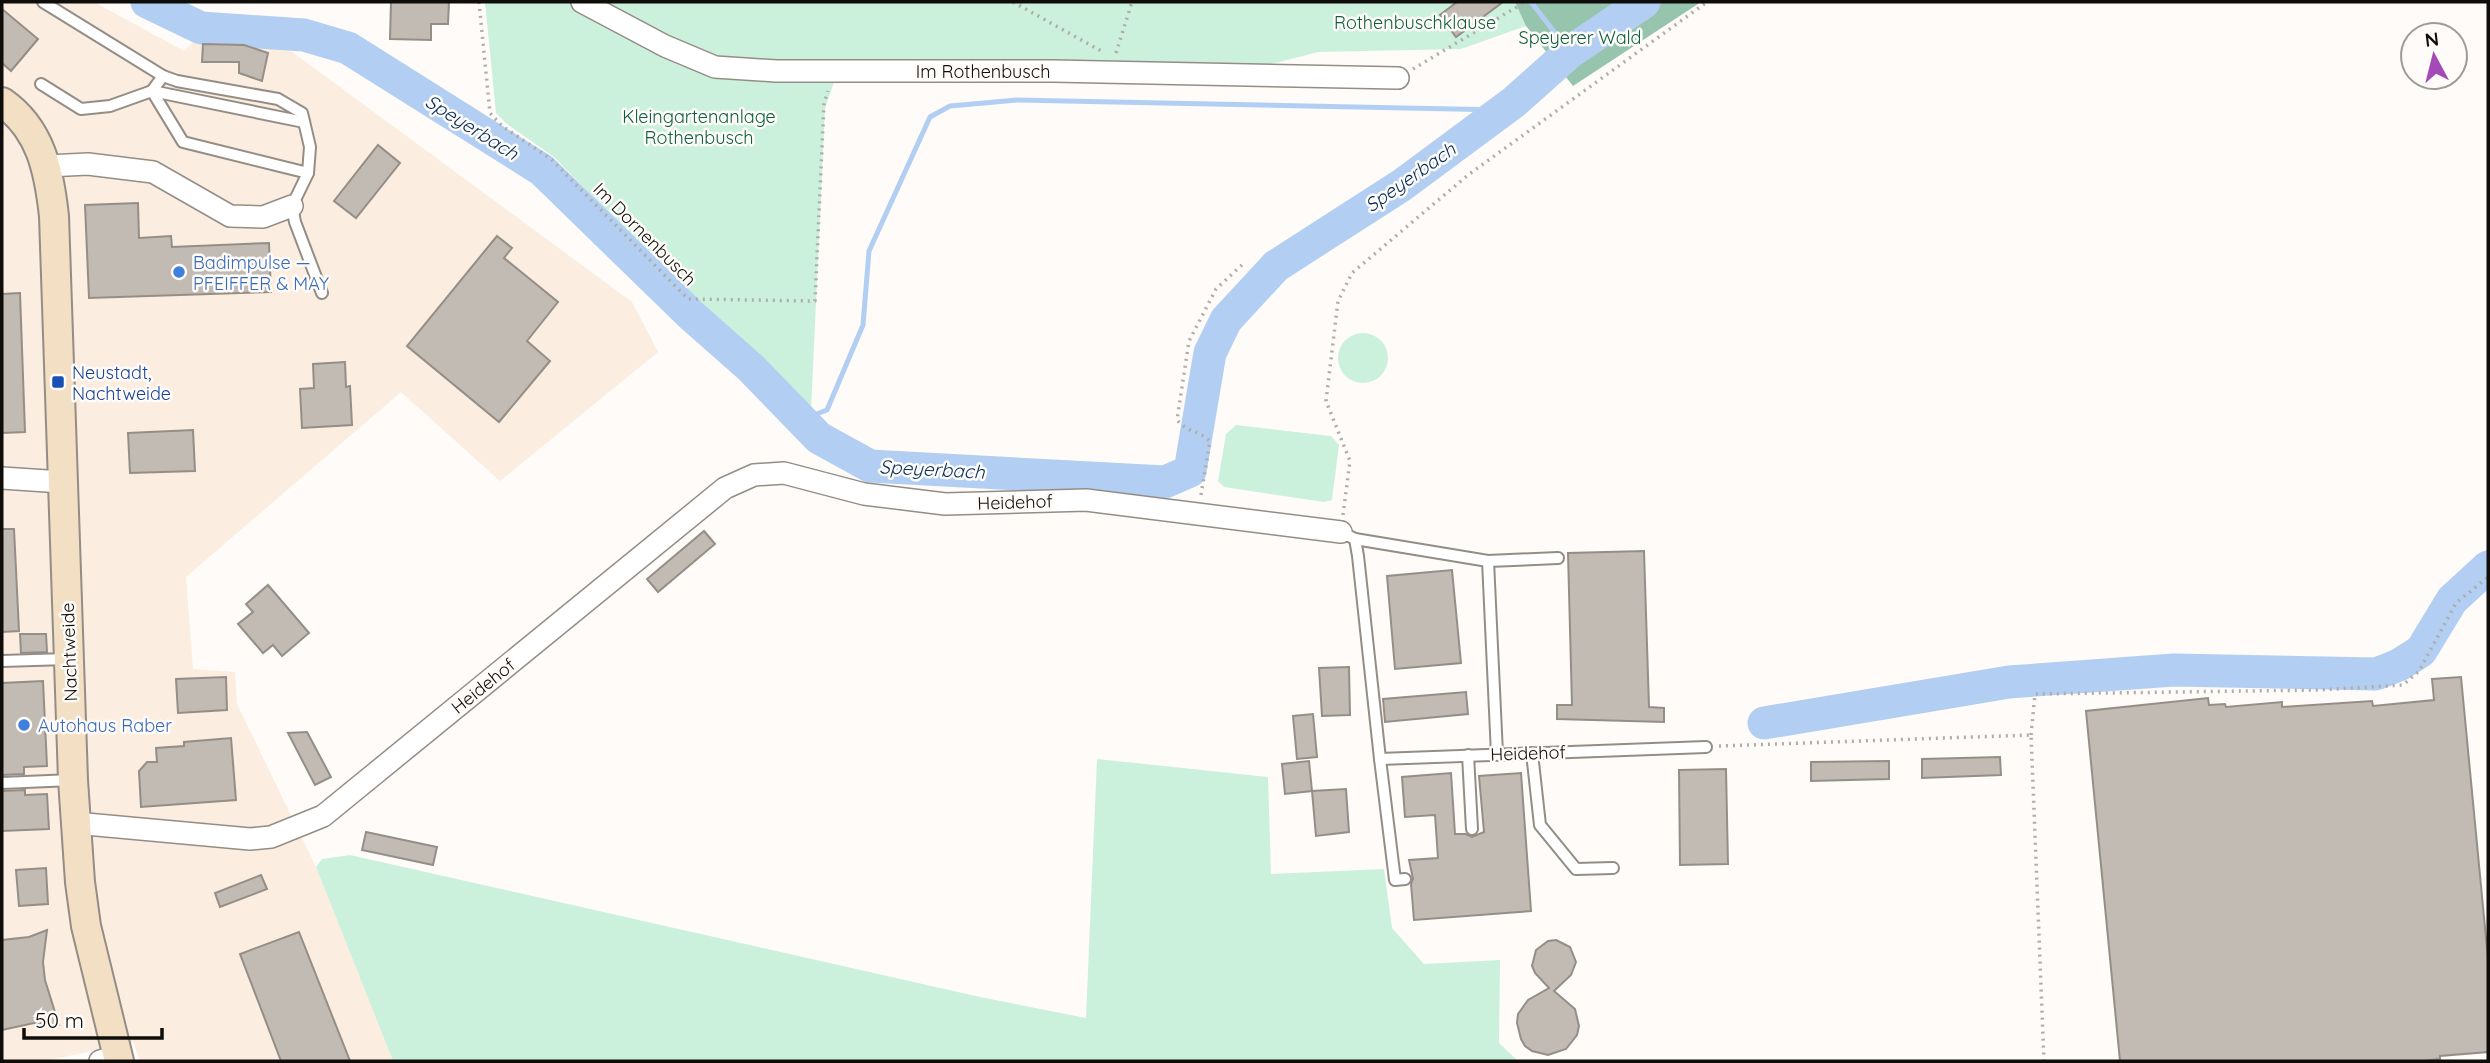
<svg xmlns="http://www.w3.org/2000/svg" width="2490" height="1063" viewBox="0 0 2490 1063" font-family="Quicksand,sans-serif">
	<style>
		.built { fill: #fbeddf }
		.green { fill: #cbf1dd }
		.forest { fill: #96c4ad }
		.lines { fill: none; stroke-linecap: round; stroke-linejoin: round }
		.stream { stroke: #b2cff3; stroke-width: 5 }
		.river { stroke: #b2cff3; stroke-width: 33 }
		.building { fill: #c2bbb3; stroke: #958e87; stroke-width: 2 }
		.lane-casing { stroke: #948d86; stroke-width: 14 }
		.street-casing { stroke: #948d86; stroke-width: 24 }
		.secondary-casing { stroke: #948d86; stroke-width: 32 }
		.path { stroke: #afaca9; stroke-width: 3.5; stroke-dasharray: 2 5; stroke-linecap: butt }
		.lane { stroke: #fff; stroke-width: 10 }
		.street { stroke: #fff; stroke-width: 21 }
		.secondary { stroke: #f2dfc4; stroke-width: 28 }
		.shop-dot { fill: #3f7fe0; stroke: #fefbf8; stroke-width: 2.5 }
		.transit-dot { fill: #1a4fb4; stroke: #fefbf8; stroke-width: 2.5 }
		.labels { text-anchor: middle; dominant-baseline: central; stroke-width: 5; stroke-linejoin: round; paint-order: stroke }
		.park-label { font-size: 18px; fill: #0d5f41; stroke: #fefbf8 }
		.street-label { font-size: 18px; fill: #0f0d0a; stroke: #fefbf8 }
		.shop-label { font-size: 18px; fill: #366cbe; stroke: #fefbf8; text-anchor: start }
		.transit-label { font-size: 18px; fill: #164399; stroke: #fefbf8; text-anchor: start }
		.water-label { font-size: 19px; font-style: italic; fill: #042d58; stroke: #fefbf8 }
	</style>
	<rect width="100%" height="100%" fill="#fefbf8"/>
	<path class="built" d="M 2,2 L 94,2 L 184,51 L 198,37 L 280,43 L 632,302 L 658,352 L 500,481 L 401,392 L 186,577 L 193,669 L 235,672 L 237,704 L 316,867 L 393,1061 L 140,1061 L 133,1042 L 45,1061 L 2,1061 Z"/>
	<g class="green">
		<path d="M 485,2 L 1515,2 L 1526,26 L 1461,49 L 1318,52 L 1264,66 L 864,60 L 840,65 L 825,108 L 811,411 L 691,297 L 554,157 L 507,124 L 496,113 Z"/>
		<circle cx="1363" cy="358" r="25"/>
		<path d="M 1236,425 L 1331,436 L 1339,445 L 1332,500 L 1324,502 L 1224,487 L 1218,481 L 1226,434 Z"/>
		<path d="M 1097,759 L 1268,777 L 1271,874 L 1384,869 L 1392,928 L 1424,964 L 1500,960 L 1499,1043 L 1518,1061 L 393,1061 L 316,867 L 322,859 L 350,855 L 980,997 L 1086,1018 Z"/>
	</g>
	<path class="forest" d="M 1515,2 L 1701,2 L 1573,86 L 1526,26 Z"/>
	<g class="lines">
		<g class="stream">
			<path d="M 1531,2 L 1570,52"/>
			<path d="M 801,420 L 827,410 L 863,325 L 869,251 L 930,117 L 950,106 L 1017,100 L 1503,110"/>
		</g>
		<g class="river">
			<path d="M 147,2 L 201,28 L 304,35 L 348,48 L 542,170 L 691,315 L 751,368 L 819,438 L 870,466 L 1165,482 L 1190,471 L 1210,353 L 1226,320 L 1276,266 L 1402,185 L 1514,102 L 1570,52 L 1644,2"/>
			<path d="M 1764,723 L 2009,682 L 2174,670 L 2376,674 L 2399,665 L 2421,651 L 2452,600 L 2488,567"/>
		</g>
	</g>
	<g class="building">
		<path d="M 391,2 L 449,2 L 448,24 L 431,24 L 431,40 L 390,39 Z"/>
		<path d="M 1457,2 L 1503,2 L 1456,37 L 1440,15 Z"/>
		<path d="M 2,9 L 38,39 L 11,71 L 2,63 Z"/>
		<path d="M 203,44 L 244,45 L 268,53 L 262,81 L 239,73 L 239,62 L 202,62 Z"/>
		<path d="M 378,145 L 400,163 L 356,218 L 334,201 Z"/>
		<path d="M 138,203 L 139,238 L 171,236 L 172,247 L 269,243 L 271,292 L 89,298 L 85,205 Z"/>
		<path d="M 497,236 L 512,248 L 504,258 L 558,302 L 527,341 L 550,361 L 499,422 L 407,346 Z"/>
		<path d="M 20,293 L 25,432 L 2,433 L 2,294 Z"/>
		<path d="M 345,362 L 346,387 L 350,386 L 352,425 L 302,428 L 300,389 L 314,388 L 313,364 Z"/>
		<path d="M 193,430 L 195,471 L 130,473 L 128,433 Z"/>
		<path d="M 2,529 L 14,529 L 19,631 L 2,632 Z"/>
		<path d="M 704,531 L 715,544 L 658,592 L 647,579 Z"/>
		<path d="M 1644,551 L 1649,707 L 1664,708 L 1664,722 L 1557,719 L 1557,705 L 1572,705 L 1568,553 Z"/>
		<path d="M 1452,570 L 1461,663 L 1395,669 L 1387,576 Z"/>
		<path d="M 268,585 L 309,633 L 282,656 L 273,645 L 263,653 L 238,624 L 253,612 L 246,604 Z"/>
		<path d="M 20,634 L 46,634 L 47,652 L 21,653 Z"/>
		<path d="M 1349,667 L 1350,715 L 1322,716 L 1319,668 Z"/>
		<path d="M 226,677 L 227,710 L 178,713 L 176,679 Z"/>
		<path d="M 2461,677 L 2488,959 L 2488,1052 L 2440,1056 L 2440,1059 L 2423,1061 L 2120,1061 L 2086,711 L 2208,698 L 2209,705 L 2225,704 L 2226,707 L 2282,702 L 2282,707 L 2372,701 L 2373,706 L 2434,700 L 2432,679 Z"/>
		<path d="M 43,681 L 47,766 L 24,767 L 24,774 L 2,775 L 2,683 Z"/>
		<path d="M 1466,692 L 1468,714 L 1385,722 L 1383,699 Z"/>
		<path d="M 1313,714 L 1317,757 L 1297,759 L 1293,716 Z"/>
		<path d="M 307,732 L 331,777 L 315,785 L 288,733 Z"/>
		<path d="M 231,738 L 236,800 L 141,807 L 139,771 L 147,762 L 157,762 L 156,748 L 184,746 L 184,742 Z"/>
		<path d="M 2000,757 L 2001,775 L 1922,778 L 1922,759 Z"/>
		<path d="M 1309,761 L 1312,791 L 1285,794 L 1282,764 Z"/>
		<path d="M 1889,761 L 1889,779 L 1811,781 L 1811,762 Z"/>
		<path d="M 1726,769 L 1728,864 L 1680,865 L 1679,770 Z"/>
		<path d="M 1451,773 L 1455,834 L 1466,834 L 1472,837 L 1484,832 L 1479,776 L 1521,773 L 1531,911 L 1414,920 L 1411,884 L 1413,879 L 1409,860 L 1438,858 L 1435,815 L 1405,817 L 1402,777 Z"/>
		<path d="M 1346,789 L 1349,832 L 1316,836 L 1312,791 Z"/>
		<path d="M 25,790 L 25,795 L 47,794 L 49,829 L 2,831 L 2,791 Z"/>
		<path d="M 366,832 L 437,847 L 433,865 L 362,850 Z"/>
		<path d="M 46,868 L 48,904 L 19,906 L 16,870 Z"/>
		<path d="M 261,875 L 267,889 L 220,907 L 215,893 Z"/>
		<path d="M 47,930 L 43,962 L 45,980 L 59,1025 L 34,1023 L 2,1030 L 2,940 L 29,937 Z"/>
		<path d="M 299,932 L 350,1061 L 281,1061 L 240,954 Z"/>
		<path d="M 1556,940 L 1570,947 L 1576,962 L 1571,975 L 1554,991 L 1575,1009 L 1579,1026 L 1577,1035 L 1566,1049 L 1548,1055 L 1532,1051 L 1525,1046 L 1521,1039 L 1517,1023 L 1518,1014 L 1528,1000 L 1549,988 L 1535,973 L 1532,966 L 1536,950 L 1548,941 Z"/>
	</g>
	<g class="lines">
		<defs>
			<g id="lane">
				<path d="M 43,2 L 163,76 L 177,81 L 278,99 L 302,113 L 310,147 L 308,173 L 292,206 L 295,222 L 322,293"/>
				<path d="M 41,84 L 81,109 L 110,106 L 152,91 L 163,76"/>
				<path d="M 152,91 L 183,142 L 308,173"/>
				<path d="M 152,91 L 304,122"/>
				<path d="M 1341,532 L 1355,539 L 1358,556 L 1380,759 L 1706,747"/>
				<path d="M 1355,539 L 1488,561 L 1558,558"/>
				<path d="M 1488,561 L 1497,754"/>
				<path d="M 2,661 L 67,659"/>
				<path d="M 1532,753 L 1540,825 L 1576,869 L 1613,868"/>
				<path d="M 1468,755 L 1472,829"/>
				<path d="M 1380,759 L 1395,880 L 1405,879"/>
				<path d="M 2,783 L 72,780"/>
			</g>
			<g id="street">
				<path d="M 582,2 L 665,46 L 715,67 L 776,71 L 1053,71 L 1398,78"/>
				<path d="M 47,166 L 88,164 L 153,172 L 230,216 L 263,217 L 292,206"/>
				<path d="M 2,478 L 62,482"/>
				<path d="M 75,823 L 250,839 L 271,837 L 323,816 L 725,488 L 754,475 L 784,473 L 864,494 L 945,504 L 1086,500 L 1341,532"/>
				<path d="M 100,1061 L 117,1056"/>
			</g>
			<path id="secondary" d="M 2,102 C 41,129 49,171 54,216 L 73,780 L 80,882 L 86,926 L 119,1061"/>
		</defs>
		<use href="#lane" class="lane-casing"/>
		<use href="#street" class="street-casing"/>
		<use href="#secondary" class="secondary-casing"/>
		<g class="path">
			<path d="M 479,2 L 490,113 L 502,126 L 551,159 L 688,299 L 815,301 L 824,103 L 828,91"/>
			<path d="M 1013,2 L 1103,52"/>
			<path d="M 1116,53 L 1132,2"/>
			<path d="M 1413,69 L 1525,2"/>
			<path d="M 1201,495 L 1210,441 C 1198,430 1190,434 1177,420 L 1189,341 L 1216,289 L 1244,263"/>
			<path d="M 1343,515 L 1350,461 L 1326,401 L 1338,301 L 1352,273 L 1468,175 L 1707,2"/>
			<path d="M 2031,735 L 2035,694 L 2318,690 L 2403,685 L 2419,671 L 2456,603 L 2488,577"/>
			<path d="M 1719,746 L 2031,735 L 2044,1061"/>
		</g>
		<use href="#lane" class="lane"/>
		<use href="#street" class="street"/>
		<use href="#secondary" class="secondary"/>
	</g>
	<g class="shop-dot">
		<circle cx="179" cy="272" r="7"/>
		<circle cx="24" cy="725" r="7"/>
	</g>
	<rect class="transit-dot" x="51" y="375" width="14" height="14" rx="3.5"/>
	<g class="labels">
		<g class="park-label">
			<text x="1415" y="22">Rothenbuschklause</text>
			<text x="1580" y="37">Speyerer Wald</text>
			<text x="699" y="116">Kleingartenanlage<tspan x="699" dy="21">Rothenbusch</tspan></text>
		</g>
		<g class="street-label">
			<text x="983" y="71">Im Rothenbusch</text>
			<text transform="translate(645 234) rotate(45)">Im Dornenbusch</text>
			<text transform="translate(1015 502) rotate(-2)">Heidehof</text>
			<text transform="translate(69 652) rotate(-92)">Nachtweide</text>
			<text transform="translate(483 686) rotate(-39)">Heidehof</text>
			<text transform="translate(1528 753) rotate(-2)">Heidehof</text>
		</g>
		<g class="shop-label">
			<text x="193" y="262">Badimpulse —<tspan x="193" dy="21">PFEIFFER &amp; MAY</tspan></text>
			<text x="38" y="725">Autohaus Raber</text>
		</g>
		<g class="transit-label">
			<text x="72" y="372">Neustadt,<tspan x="72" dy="21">Nachtweide</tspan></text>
		</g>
		<g class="water-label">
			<text transform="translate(472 127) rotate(32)">Speyerbach</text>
			<text transform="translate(1410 177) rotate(-35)">Speyerbach</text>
			<text transform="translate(932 469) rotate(3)">Speyerbach</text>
		</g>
	</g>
	<rect width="2490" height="1063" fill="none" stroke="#0f0d0a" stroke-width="7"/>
	<g transform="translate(2434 56) rotate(353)"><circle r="33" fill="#fefbf8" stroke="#9e9c99" stroke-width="2"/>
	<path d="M0-5L12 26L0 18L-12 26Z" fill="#a24ab7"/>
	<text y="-10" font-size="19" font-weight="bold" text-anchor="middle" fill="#0f0d0a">N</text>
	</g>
	<path d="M24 1028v10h138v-10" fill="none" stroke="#0f0d0a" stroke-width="3.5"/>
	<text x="35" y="1028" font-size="21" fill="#0f0d0a" stroke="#fefbf8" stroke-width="5" paint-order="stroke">50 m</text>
</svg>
